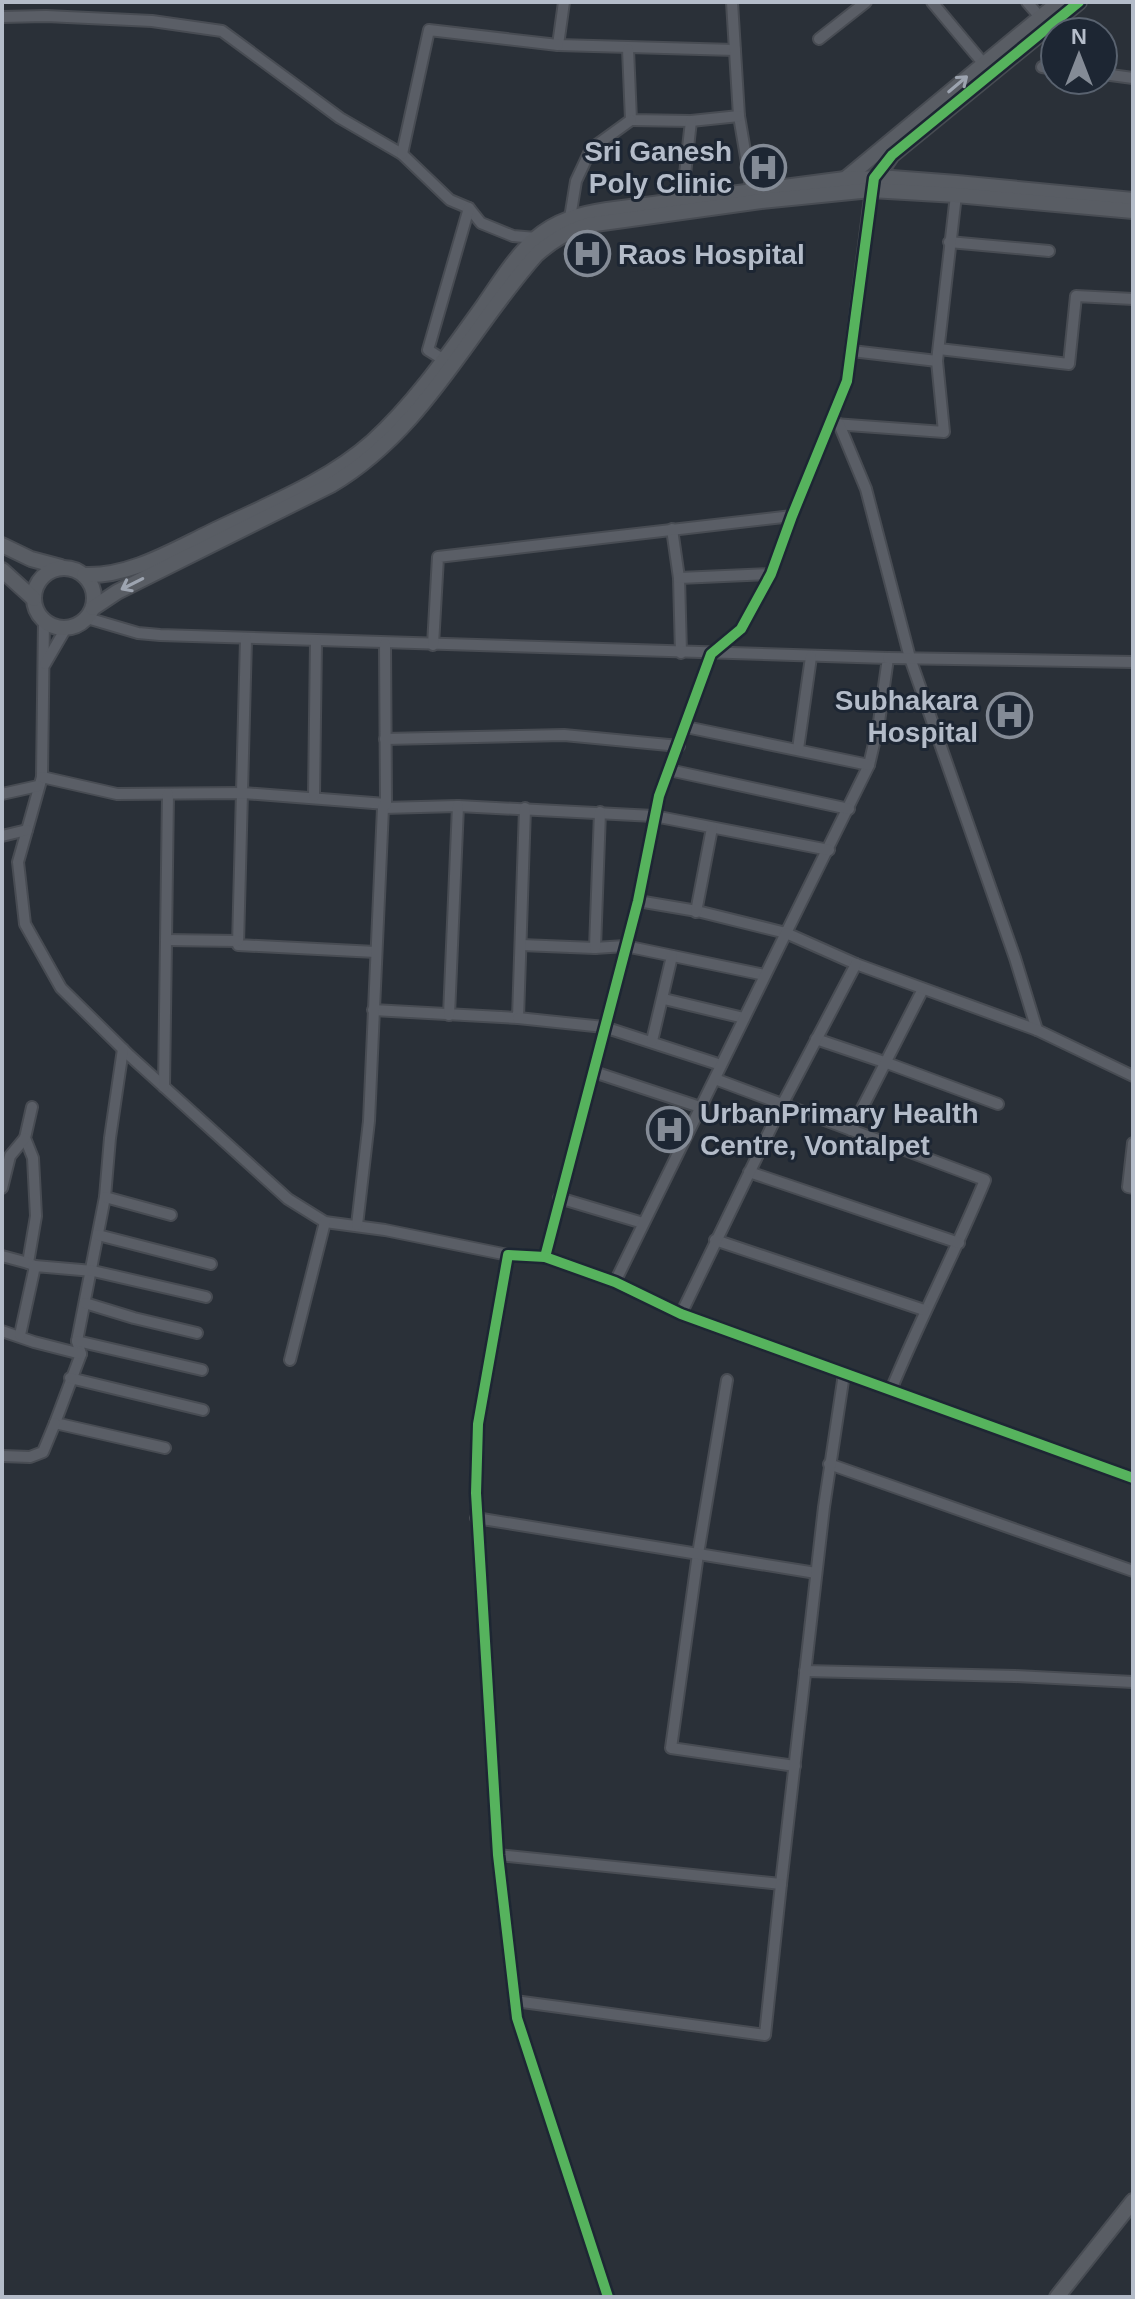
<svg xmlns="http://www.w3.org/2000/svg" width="1135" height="2299" viewBox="0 0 1135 2299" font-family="Arial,sans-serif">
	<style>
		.medical { fill: #31303e }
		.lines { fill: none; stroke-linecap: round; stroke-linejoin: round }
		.street-casing { stroke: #484c53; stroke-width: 14 }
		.secondary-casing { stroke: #484c53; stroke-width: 18 }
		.street { stroke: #5a5e66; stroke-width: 10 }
		.secondary { stroke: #595d64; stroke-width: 14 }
		.cycleway-casing { stroke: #1d2633; stroke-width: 15 }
		.cycleway { stroke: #56b35d; stroke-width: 10 }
		.oneway { stroke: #9da4b0 }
		.labels { text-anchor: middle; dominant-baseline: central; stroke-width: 6; stroke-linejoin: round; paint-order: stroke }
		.poi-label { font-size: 28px; font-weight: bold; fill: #b4bcc9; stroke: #1d2633; text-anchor: end }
	</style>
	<rect width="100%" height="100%" fill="#2a3038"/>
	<path class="medical" d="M 1024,701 L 1023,730 L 996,732 L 994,702 Z"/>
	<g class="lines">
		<defs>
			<g id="street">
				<path d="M 564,2 L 558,45 L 735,50"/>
				<path d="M 732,2 L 739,116 L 752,192"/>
				<path d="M 932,2 L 983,63"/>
				<path d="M 1027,2 L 1040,17"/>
				<path d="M 2,17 L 46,16 L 152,21 L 222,31 L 340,118 L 402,154 L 450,200 L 469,208 L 481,223 L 513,236 L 536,238"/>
				<path d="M 819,39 L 866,2"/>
				<path d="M 628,49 L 631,120 L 691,121 L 739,116"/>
				<path d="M 1042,67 L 1055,69"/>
				<path d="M 1103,74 L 1133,78"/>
				<path d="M 402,154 L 429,30 L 558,45"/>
				<path d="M 682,201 L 691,121"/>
				<path d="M 570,218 L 576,181 L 591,149 L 631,120"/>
				<path d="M 949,242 L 1049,251"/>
				<path d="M 939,349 L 1069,364 L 1076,296 L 1133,299"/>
				<path d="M 852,351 L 937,361"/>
				<path d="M 444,360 L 428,350 L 469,208"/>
				<path d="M 834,424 L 944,432 L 937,361 L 956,195"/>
				<path d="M 839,424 L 866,489 L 910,658 L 1015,958 L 1037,1030"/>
				<path d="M 672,529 L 679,578 L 681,653"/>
				<path d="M 679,578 L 771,574"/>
				<path d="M 87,618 L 138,633 L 160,635 L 888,658 L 879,722 L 869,765 L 786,933 L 697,911 L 638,901"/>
				<path d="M 44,620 L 42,777 L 18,862 L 25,924 L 61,988 L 130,1056 L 288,1199 L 325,1222 L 385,1230 L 508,1255"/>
				<path d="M 246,639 L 238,945 L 376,952"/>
				<path d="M 433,645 L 438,557 L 792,516"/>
				<path d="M 888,658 L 1133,662"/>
				<path d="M 45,664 L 66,628"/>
				<path d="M 686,727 L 869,765"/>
				<path d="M 385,739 L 564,735 L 679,746"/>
				<path d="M 798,749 L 811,657"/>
				<path d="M 669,770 L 849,809"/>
				<path d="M 42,777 L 117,794 L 243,793 L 386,804"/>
				<path d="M 2,794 L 38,786"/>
				<path d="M 314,796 L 316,641"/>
				<path d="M 383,808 L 458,806 L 654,816 L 829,850"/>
				<path d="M 2,836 L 27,830"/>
				<path d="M 696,912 L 712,828"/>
				<path d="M 166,940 L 238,941"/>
				<path d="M 521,945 L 595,948 L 625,946 L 765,975"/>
				<path d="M 595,948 L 600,812"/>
				<path d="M 664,999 L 744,1018"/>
				<path d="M 373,1010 L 518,1018 L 525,808"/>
				<path d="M 449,1015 L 458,806"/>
				<path d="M 518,1018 L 604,1027 L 721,1065"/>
				<path d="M 816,1039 L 887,1063 L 998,1104"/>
				<path d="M 652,1041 L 672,956"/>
				<path d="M 123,1049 L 110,1138 L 105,1197 L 77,1341 L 81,1354 L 55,1423 L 165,1448"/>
				<path d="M 594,1072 L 700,1107"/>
				<path d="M 715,1079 L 985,1180 C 956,1251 920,1319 891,1390"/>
				<path d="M 164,1087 L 168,794"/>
				<path d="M 32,1107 L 25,1138 L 33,1158 L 36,1216 L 28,1263 L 35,1266"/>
				<path d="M 851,1130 L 923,989"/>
				<path d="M 1133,1143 L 1128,1187 L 1133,1188"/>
				<path d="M 749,1172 L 959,1243"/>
				<path d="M 2,1188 L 10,1156 L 25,1138"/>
				<path d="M 105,1197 L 171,1215"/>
				<path d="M 559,1198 L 643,1223"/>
				<path d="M 357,1225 L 369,1121 L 383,808 L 386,804 L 385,644"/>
				<path d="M 98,1235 L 211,1264"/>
				<path d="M 715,1240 L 924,1310"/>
				<path d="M 2,1256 L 28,1263"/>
				<path d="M 545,1257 L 638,901 L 659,796 L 711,654 L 741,629 L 771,574 L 792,516 L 847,381 L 871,190"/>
				<path d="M 615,1282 L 786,933 L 856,964 L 1037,1030 L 1133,1076"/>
				<path d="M 85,1303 L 134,1318 L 197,1333"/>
				<path d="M 681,1314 L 783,1103 L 856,964"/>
				<path d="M 2,1331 L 34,1342 L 81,1354"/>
				<path d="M 20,1335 L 35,1266 L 93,1271 L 206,1297"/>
				<path d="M 77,1341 L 202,1370"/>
				<path d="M 290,1360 L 325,1222"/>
				<path d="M 70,1378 L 203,1410"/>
				<path d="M 727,1380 L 698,1554 L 671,1748 L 795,1766"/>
				<path d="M 2,1456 L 30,1457 L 43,1452 L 55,1423"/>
				<path d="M 829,1464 L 1133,1571"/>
				<path d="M 476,1518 L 816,1573"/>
				<path d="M 805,1671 L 1015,1676 L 1133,1682"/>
				<path d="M 498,1855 L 781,1884 L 824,1507 L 844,1374"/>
				<path d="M 515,2001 L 765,2035 L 781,1884"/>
				<path d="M 608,2297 L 517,2018 L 498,1855 L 476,1493 L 478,1424 L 508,1255 L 545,1257 L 615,1282 L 681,1314 L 1133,1478"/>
			</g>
			<g id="secondary">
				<path d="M 844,180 L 1059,2"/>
				<path d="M 873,183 L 892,155 L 1079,2"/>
				<path d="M 2,545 L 31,559 L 61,567"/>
				<circle cx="64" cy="598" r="30"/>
				<path d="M 2,570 L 34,599"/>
				<path d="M 84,575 C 128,577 170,552 209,533 C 264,506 326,483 372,442 C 415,403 450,352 483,306 C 499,283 514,258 535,239 C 556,220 581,214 607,210 L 845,179 L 892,178 L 957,183 L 1133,200"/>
				<path d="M 93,608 L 117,592 L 331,485 C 424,430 467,333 536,255 C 553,240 567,232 588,225 L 761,201 L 871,190 L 956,195 L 1133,211"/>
				<path d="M 1057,2297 L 1133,2201"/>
			</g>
		</defs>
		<use href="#street" class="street-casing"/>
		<use href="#secondary" class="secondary-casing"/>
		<use href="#street" class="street"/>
		<use href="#secondary" class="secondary"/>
		<defs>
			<g id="cycleway">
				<path d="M 545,1257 L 638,901 L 659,796 L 711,654 L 741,629 L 771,574 L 792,516 L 847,381 L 874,178 L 892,155 L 1079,2"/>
				<path d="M 608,2297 L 517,2018 L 498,1855 L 476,1493 L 478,1424 L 508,1255 L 545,1257 L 615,1282 L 681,1314 L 1133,1478"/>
			</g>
		</defs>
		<use href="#cycleway" class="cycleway-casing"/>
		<use href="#cycleway" class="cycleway"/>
	</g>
	<defs><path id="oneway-shaft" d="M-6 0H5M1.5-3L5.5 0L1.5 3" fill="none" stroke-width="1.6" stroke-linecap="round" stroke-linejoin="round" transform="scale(2)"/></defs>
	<g class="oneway">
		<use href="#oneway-shaft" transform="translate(958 84) rotate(-40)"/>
		<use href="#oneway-shaft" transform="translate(132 584) rotate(153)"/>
	</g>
	<defs>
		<symbol id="hospital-ring" viewBox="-11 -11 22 22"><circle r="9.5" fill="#1d2633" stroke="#848b96" stroke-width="1.5"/><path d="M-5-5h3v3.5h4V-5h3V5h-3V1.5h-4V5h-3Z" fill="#848b96"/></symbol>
	</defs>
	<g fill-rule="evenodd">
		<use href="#hospital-ring" x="738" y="142" width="51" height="51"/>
		<use href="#hospital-ring" x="562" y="228" width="51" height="51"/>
		<use href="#hospital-ring" x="984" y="690" width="51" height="51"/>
		<use href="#hospital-ring" x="644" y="1104" width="51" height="51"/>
	</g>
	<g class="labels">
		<g class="poi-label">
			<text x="732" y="151">Sri Ganesh<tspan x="732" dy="32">Poly Clinic</tspan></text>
			<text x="618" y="254" text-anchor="start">Raos Hospital</text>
			<text x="978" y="700">Subhakara<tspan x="978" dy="32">Hospital</tspan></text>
			<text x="700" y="1113" text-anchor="start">UrbanPrimary Health<tspan x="700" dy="32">Centre, Vontalpet</tspan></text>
		</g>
	</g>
	<rect width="1135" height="2299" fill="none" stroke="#b4bcc9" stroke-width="8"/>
	<g transform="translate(1079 56)"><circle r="38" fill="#1d2633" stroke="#59626f" stroke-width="2"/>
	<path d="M0-6L14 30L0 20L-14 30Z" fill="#848b96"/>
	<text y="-12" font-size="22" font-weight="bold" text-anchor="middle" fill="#b4bcc9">N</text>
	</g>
</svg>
